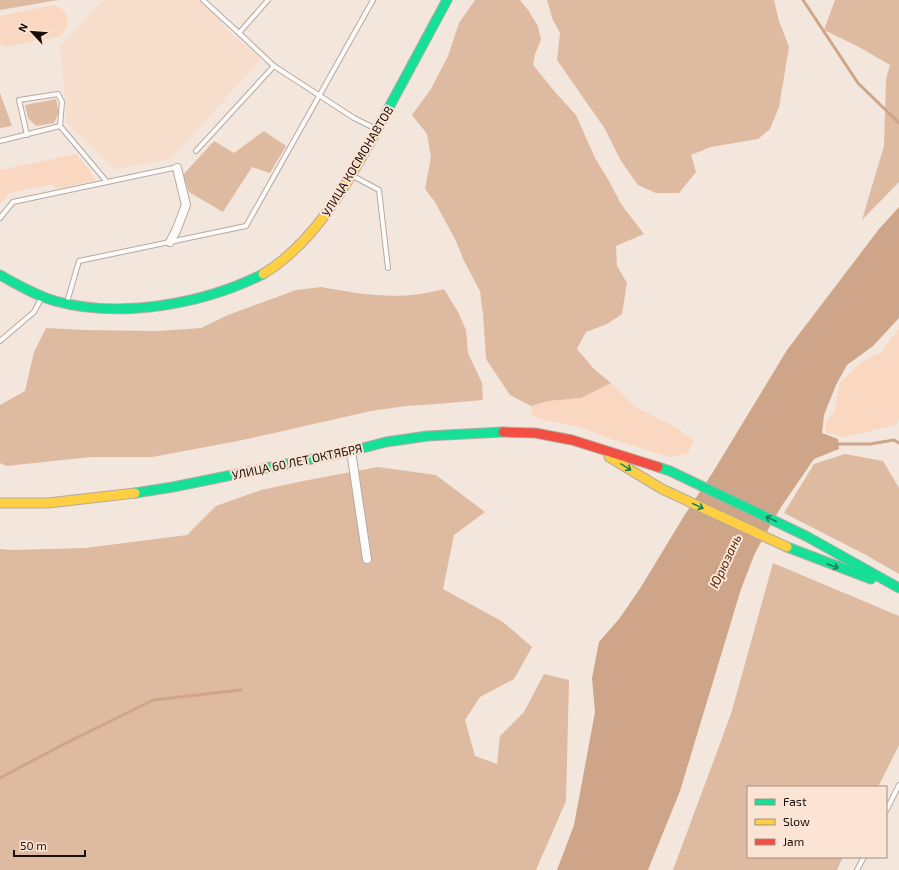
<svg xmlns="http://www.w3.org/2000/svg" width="899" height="870" viewBox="0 0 899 870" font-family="'Exo 2',sans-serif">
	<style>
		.built { fill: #f7ddcc }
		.green { fill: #fad7c0 }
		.forest { fill: #debaa1 }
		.water { fill: #cea588 }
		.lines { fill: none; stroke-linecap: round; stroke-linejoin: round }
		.stream { stroke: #cea588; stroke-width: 3 }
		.lane-casing { stroke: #b5aaa2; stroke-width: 6 }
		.street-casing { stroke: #b5aaa2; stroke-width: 10 }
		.fast-casing { stroke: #b5aaa2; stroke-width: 11 }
		.slow-casing { stroke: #b5aaa2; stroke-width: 11 }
		.jam-casing { stroke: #b5aaa2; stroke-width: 11 }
		.lane { stroke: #fdfbfa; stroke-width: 4 }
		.street { stroke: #fdfbfa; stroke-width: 8 }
		.fast { stroke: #16e098; stroke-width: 9 }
		.slow { stroke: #ffcf43; stroke-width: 9 }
		.jam { stroke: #f24e42; stroke-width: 9 }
		.oneway { stroke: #178258 }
		.labels { text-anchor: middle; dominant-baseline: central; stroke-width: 4; stroke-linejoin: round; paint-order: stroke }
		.street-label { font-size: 12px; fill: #190f09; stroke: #fce4d4 }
		.water-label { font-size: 13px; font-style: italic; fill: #532e11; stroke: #fce4d4 }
	</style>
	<rect width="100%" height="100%" fill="#f3e6dd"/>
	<path class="built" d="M 104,0 L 198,0 L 219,18 L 221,25 L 261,59 L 171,159 L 115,169 L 67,123 L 60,46 Z"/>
	<g class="green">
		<path d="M 54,5 C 69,10 72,26 60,36 L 6,47 L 0,45 L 0,16 Z"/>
		<path d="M 77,154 L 96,180 L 57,189 L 52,184 L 9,193 L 0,204 L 0,170 Z"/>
		<path d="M 899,328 L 899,418 L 896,425 L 844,437 L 826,433 L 825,424 L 834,412 L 840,383 L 861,362 L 882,352 Z"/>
		<path d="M 611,383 L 635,407 L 674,426 L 694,441 L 687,454 L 670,457 L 608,438 L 580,427 L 543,420 L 532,415 L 531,406 L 548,401 L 581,398 Z"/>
	</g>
	<g class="forest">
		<path d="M 0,0 L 58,0 L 0,10 Z"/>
		<path d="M 475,0 L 520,0 L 528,10 L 538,26 L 541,40 L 535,54 L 533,65 L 555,92 L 576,115 L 595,158 L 609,181 L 621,204 L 644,234 L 616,246 L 617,266 L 627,283 L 622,314 L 607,324 L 586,332 L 577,349 L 594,369 L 611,383 L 581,398 L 548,401 L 531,406 L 510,395 L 486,359 L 483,314 L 480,291 L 464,261 L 456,241 L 435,202 L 425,189 L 431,157 L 427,134 L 412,115 L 431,89 L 448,56 L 459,23 Z"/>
		<path d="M 547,0 L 774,0 L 779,21 L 789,47 L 779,107 L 770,129 L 758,139 L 711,147 L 691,155 L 696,172 L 679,193 L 656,193 L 638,185 L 621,161 L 605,129 L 557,60 L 560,33 L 553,20 Z"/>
		<path d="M 835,0 L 899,0 L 899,182 L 862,220 L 884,146 L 886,79 L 890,65 L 859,47 L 824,30 Z"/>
		<path d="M 0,93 L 12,126 L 0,128 Z"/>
		<path d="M 56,99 L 59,112 L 54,123 L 36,126 L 28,118 L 25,105 Z"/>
		<path d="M 264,131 L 286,146 L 270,173 L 252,167 L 223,212 L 189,192 L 183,175 L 214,141 L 234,153 Z"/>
		<path d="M 321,287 C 365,295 400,301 444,289 L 458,312 L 466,330 L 468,353 L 482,383 L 483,400 L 437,404 L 406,406 L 371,411 L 238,441 L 152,457 L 91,457 L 6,466 L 0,463 L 0,405 L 25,391 L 34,352 L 46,328 L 84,330 L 158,331 L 201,328 L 228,315 L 296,290 Z"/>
		<path d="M 845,454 L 883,461 L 899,488 L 899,574 L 866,555 L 784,513 L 814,464 Z"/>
		<path d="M 378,467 L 436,475 L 485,512 L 454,535 L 443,589 L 503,622 L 532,647 L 514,679 L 480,697 L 465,720 L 475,756 L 497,764 L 500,736 L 524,712 L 544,674 L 569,680 L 566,801 L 536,870 L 0,870 L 0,549 L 11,550 L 85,548 L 187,535 L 216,506 L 261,490 L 303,481 Z"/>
		<path d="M 773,563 L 899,616 L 899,745 L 878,787 L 748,787 L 748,857 L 843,857 L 837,870 L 673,870 L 731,714 Z"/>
	</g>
	<path class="water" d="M 899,207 L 899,318 L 873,346 L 847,365 L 836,385 L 824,415 L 822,433 L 838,439 L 839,449 L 814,459 L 781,507 L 755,553 L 741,589 L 680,791 L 648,870 L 557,870 L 574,825 L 595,712 L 592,678 L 599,642 L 619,619 L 641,587 L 684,516 L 713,472 L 787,350 L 879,229 Z"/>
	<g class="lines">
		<g class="stream">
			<path d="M 803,0 L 858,83 L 899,123"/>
			<path d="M 836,444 L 870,444 L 894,440 L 899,443"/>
			<path d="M 0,778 L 64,744 L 153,700 L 241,690"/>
		</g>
		<defs>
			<g id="lane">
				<path d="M 203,0 L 239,33"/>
				<path d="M 268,0 L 239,33 L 274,66 L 354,118 L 376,129"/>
				<path d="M 27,135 L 19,100 L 58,94 L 62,102 L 60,126 L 107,182"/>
				<path d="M 0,141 L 60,126"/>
				<path d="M 196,151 L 274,66"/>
				<path d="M 353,176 L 379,190 L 388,268"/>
				<path d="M 0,218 L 13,202 L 178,167"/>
				<path d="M 67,302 L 79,261 L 246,226 L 373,0"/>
				<path d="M 0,341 L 34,312 L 41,299"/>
				<path d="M 886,811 L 899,785"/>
				<path d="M 857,870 L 864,857"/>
			</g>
			<g id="street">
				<path d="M 170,242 L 176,231 L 186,205 L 177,168"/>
				<path d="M 351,451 L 367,559"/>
			</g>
			<g id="fast">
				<path d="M 373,137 L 447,0"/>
				<path d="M 0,275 C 18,285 35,295 55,301 C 120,319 204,304 263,274"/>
				<path d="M 658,467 L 670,471 L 806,536 L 899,588"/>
				<path d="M 135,493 L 173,487 L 351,451 L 386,442 L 427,436 L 503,432"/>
				<path d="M 787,547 L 871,579"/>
			</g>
			<g id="slow">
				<path d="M 263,274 C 313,244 346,186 373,137"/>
				<path d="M 609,457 L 662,489 L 787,547"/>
				<path d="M 0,503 L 48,503 L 135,493"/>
			</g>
			<path id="jam" d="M 503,432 L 535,433 L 572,440 L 658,467"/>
		</defs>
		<use href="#lane" class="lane-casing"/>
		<use href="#street" class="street-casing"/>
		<use href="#fast" class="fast-casing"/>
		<use href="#slow" class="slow-casing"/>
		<use href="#jam" class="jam-casing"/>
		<use href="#lane" class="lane"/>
		<use href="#street" class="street"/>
		<use href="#fast" class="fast"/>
		<use href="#slow" class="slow"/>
		<use href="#jam" class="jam"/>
	</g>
	<defs><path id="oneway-shaft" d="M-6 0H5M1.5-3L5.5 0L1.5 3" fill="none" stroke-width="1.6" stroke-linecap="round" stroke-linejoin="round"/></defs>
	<g class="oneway">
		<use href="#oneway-shaft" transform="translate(626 467) rotate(31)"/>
		<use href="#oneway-shaft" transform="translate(698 506) rotate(25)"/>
		<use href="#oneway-shaft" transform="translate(771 519) rotate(-155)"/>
		<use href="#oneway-shaft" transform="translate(833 566) rotate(20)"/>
	</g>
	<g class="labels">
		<g class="street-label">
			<text transform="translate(357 161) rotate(-59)">УЛИЦА КОСМОНАВТОВ</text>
			<text transform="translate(297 461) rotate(-12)">УЛИЦА 60 ЛЕТ ОКТЯБРЯ</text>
		</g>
		<g class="water-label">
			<text transform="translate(725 561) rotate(-65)">Юрюзань</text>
		</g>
	</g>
	<rect x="747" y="786" width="140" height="72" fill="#fce4d4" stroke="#a18f83"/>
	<rect x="755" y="799" width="20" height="6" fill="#16e098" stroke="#a18f83"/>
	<text x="783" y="806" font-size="12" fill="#190f09">Fast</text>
	<rect x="755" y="819" width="20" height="6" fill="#ffcf43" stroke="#a18f83"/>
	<text x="783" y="826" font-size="12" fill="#190f09">Slow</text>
	<rect x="755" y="839" width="20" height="6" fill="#f24e42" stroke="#a18f83"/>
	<text x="783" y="846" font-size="12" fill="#190f09">Jam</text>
	<g transform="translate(32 32) rotate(296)" stroke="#fce4d4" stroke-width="3" paint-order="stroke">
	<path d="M0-3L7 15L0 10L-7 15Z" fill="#190f09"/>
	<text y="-6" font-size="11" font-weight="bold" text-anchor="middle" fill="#190f09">N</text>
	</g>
	<path d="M14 850v6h71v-6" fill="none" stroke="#190f09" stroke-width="2"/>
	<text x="20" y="850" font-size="12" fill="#190f09" stroke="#fce4d4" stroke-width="3" paint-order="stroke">50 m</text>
</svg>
